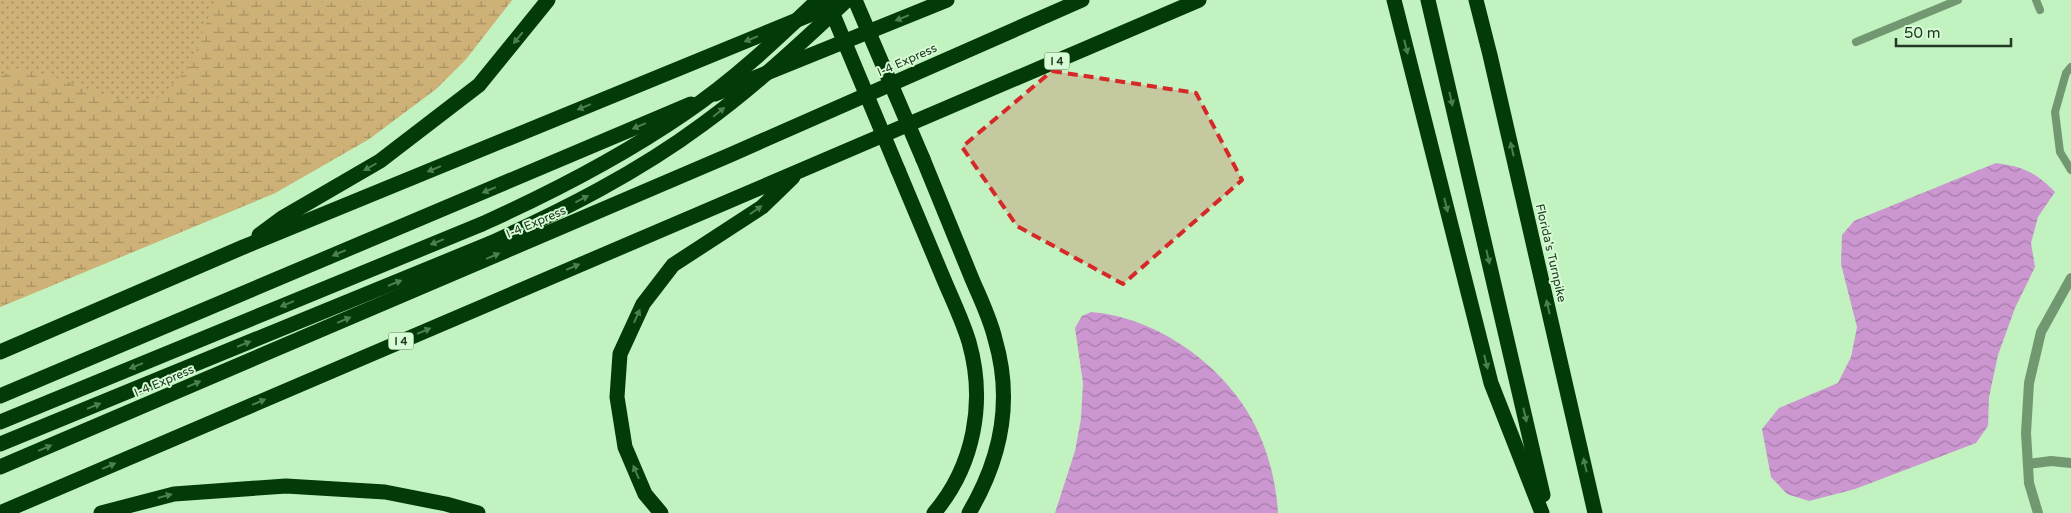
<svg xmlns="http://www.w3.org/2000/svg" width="2071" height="513" viewBox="0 0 2071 513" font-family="'Varela Round',sans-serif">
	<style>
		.grass { fill: url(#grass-dots) }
		.wetland { fill: url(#wetland-marsh) }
		.water { fill: url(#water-waves) }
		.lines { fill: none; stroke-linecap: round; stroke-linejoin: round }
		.service { stroke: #729871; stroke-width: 8 }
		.tertiary { stroke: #729871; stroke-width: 10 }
		.motorway { stroke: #033b08; stroke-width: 15 }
		.motorway-bridge { stroke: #033b08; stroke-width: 15 }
		.oneway { fill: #4c7f4f }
		.marked { fill: #d62828; fill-opacity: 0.2; stroke: #d62828; stroke-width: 4; stroke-dasharray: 10 6; stroke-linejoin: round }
		.labels { text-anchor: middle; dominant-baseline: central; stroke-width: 4; stroke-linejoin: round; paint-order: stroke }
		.shield { fill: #d5fcd4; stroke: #597359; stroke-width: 1 }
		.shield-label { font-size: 11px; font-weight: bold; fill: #243824 }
		.street-label { font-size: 12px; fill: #243824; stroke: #d5fcd4 }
	</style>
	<defs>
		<pattern id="grass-dots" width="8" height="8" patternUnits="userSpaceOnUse" patternTransform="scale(1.25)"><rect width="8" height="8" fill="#ceb177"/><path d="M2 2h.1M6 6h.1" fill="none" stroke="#a79161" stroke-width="1.8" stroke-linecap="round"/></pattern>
		<pattern id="wetland-marsh" width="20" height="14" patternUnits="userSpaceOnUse" patternTransform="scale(1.25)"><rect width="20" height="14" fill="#ceb177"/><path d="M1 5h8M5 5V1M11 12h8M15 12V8" fill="none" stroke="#a79161"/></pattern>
		<pattern id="water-waves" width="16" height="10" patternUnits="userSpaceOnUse" patternTransform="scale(1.25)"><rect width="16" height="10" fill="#cc97d1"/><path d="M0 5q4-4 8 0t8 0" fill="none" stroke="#a57ca9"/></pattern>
	</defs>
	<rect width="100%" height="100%" fill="#c1f2bf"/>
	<path class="grass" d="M 0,0 L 512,0 L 466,59 L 436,89 L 369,139 L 275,193 L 0,307 Z"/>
	<path class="wetland" d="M 215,0 L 308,0 L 330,3 L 335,0 L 512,0 L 466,59 L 436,89 L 369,139 L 275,193 L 0,307 L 0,77 L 16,68 L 61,79 L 101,95 L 129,102 L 160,97 L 190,66 Z"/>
	<g class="water">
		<path d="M 1996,163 C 2024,167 2035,172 2055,192 L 2038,217 L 2031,243 L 2035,267 L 2015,308 L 1998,355 L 1989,397 L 1988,426 L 1976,443 L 1855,489 L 1809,501 L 1787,494 L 1771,477 L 1762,429 L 1779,408 L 1838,383 L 1851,357 L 1857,327 L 1841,264 L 1842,235 L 1854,221 Z"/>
		<path d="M 1091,312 C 1153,317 1215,359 1247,411 C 1266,442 1276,478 1278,513 L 1055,513 L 1075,451 L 1081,419 L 1083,383 L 1075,328 L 1082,316 Z"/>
	</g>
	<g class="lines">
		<g class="service">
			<path d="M 2036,0 L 2040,10"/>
			<path d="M 1856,42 L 1958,0"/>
			<path d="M 2071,67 L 2066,73 L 2055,112 L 2060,152 L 2071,170"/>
		</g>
		<g class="tertiary">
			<path d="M 2028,464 L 2051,461 L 2071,463"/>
			<path d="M 2038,513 L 2029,483 L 2026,433 L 2029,383 L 2041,332 L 2071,278"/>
		</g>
		<g class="motorway">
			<path d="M 1394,0 L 1491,383 L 1542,513"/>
			<path d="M 1428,0 L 1543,495"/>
			<path d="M 1476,0 L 1490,55 L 1595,513"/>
			<path d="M 715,94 L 947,0"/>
			<path d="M 923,159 C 939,199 956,239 972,279 C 980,298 990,318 995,339 C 1013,400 1001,459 969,513"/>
			<path d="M 898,170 C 913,205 927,240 942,275 C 951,297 962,319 969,342 C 986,402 974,466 934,513"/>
			<path d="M 259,235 L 282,218 L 380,161 L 479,85 L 548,0"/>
			<path d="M 0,352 L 241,248 L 841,2"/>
			<path d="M 0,396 L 691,104"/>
			<path d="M 0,422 L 482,224"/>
			<path d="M 0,444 L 491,243"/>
			<path d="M 0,467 L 730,155 L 1082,0"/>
			<path d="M 0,513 L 1199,0"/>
			<path d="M 101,513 L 174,494 L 286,486 L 385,492 L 446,504 L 478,513"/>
			<path d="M 661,513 L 645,494 L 625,447 L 617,397 L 620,354 L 643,304 L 673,265 L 762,207 L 793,177"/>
		</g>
		<g class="motorway-bridge">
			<path d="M 827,0 L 898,170"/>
			<path d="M 855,0 L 923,159"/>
			<path d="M 482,224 C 553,192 621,157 685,113 C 733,81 776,40 818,0"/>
			<path d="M 491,243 C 565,209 637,173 703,124 C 754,87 801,43 847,0"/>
		</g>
	</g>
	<defs><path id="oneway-solid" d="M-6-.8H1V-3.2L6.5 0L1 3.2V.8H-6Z" transform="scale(1.25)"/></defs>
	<g class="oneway">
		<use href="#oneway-solid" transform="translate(902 18) rotate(158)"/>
		<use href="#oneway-solid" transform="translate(518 38) rotate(129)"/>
		<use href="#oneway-solid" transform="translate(751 39) rotate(158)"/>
		<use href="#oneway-solid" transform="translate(1406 47) rotate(76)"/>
		<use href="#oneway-solid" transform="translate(1451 99) rotate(77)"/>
		<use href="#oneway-solid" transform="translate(584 107) rotate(158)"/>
		<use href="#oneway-solid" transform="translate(719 112) rotate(-39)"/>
		<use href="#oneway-solid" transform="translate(639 126) rotate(157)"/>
		<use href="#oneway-solid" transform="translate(1512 149) rotate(-103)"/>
		<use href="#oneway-solid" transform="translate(370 167) rotate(150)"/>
		<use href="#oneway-solid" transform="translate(434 169) rotate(158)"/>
		<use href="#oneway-solid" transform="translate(489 190) rotate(157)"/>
		<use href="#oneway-solid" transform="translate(582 199) rotate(-27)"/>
		<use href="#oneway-solid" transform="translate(1446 205) rotate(76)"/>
		<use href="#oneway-solid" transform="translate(756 210) rotate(-35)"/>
		<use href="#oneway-solid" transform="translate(437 242) rotate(158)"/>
		<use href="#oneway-solid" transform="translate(339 253) rotate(157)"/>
		<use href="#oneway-solid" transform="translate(493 256) rotate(-23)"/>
		<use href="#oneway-solid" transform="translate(1488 257) rotate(77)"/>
		<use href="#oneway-solid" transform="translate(573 267) rotate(-23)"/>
		<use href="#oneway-solid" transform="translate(395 283) rotate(-22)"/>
		<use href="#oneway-solid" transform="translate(287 304) rotate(158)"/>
		<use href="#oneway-solid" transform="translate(1548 307) rotate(-103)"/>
		<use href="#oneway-solid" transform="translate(637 316) rotate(-66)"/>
		<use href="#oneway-solid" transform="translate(344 320) rotate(-23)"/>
		<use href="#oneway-solid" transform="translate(424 331) rotate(-23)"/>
		<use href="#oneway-solid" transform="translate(244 344) rotate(-22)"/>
		<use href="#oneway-solid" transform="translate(1486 362) rotate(76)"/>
		<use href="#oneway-solid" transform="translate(136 366) rotate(158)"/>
		<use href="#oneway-solid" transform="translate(194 384) rotate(-23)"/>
		<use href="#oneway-solid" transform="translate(259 402) rotate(-23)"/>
		<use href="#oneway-solid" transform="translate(94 406) rotate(-22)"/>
		<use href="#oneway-solid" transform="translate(1525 415) rotate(77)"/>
		<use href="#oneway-solid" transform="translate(45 448) rotate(-23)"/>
		<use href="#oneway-solid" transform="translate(1585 465) rotate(-103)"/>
		<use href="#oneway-solid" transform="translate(109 466) rotate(-23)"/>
		<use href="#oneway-solid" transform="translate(636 472) rotate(-113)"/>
		<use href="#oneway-solid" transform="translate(165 496) rotate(-15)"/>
	</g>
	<path class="marked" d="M 1052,71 L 1196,93 L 1242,180 L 1123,284 L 1017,226 L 962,147 Z"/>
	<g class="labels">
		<g class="shield">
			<rect x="1044.5" y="52.5" width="25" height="17" rx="4"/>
			<rect x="388.5" y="332.5" width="25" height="17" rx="4"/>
		</g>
		<g class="shield-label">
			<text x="1057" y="61">I 4</text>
			<text x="401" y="341">I 4</text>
		</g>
		<g class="street-label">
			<text transform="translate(907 60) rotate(-24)">I-4 Express</text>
			<text transform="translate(536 222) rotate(-23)">I-4 Express</text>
			<text transform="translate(1551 253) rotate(77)">Florida's Turnpike</text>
			<text transform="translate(164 381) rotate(-23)">I-4 Express</text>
		</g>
	</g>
	<path d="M1896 38v8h115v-8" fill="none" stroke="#243824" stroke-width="2.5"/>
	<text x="1904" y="38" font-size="15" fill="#243824" stroke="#d5fcd4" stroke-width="4" paint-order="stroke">50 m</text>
</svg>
